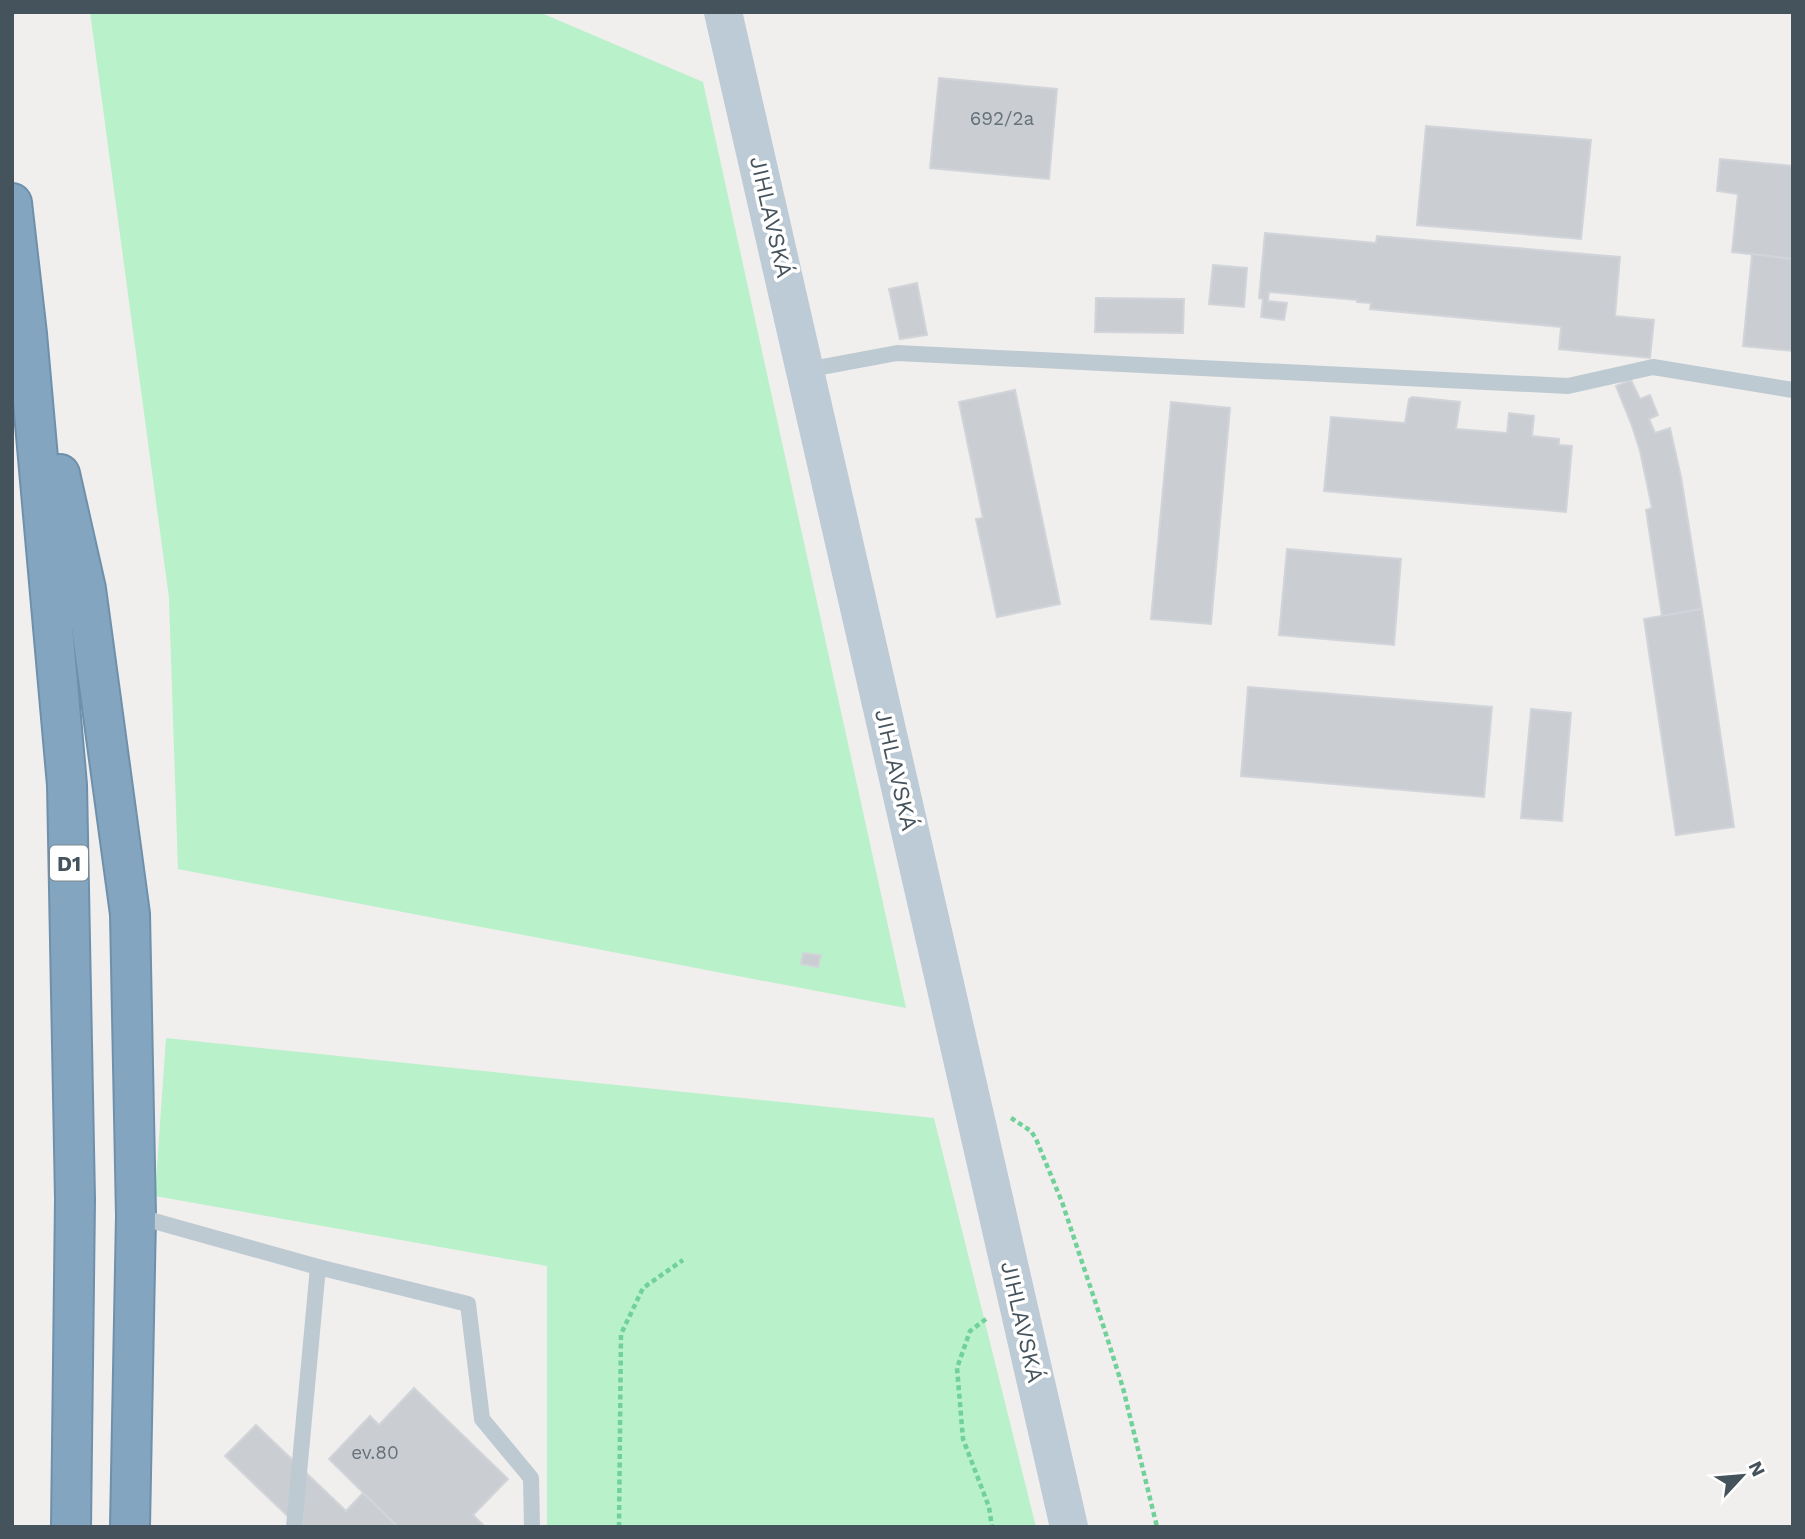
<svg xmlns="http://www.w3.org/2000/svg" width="1805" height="1539" viewBox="0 0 1805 1539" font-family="'Work Sans',sans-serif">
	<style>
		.green { fill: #b9f1ca }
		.building { fill: #caced3; stroke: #d1d5da; stroke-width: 2 }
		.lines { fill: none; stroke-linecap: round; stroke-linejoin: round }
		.highway-casing { stroke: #6e90ab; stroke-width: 42 }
		.path { stroke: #70d199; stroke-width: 4.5; stroke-dasharray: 5 3.5; stroke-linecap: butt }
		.lane { stroke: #bdcad1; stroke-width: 16 }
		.secondary { stroke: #bdcbd6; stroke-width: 38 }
		.highway { stroke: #83a5c0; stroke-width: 38 }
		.labels { text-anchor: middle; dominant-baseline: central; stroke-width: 7; stroke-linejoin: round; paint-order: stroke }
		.number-label { font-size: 19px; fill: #66727a }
		.shield { fill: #fff; stroke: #7d878d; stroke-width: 2 }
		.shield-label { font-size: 21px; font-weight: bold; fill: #45535c }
		.street-label { font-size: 23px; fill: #45535c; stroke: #fff }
	</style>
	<rect width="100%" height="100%" fill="#f1eeee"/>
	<g class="green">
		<path d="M 90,12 L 539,12 L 703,82 L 906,1008 L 178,869 L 169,598 Z"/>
		<path d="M 166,1038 L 934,1118 L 1036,1527 L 547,1527 L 547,1266 L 155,1196 Z"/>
	</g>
	<g class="building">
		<path d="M 939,78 L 1057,89 L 1049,179 L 930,168 Z"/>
		<path d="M 1426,126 L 1591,140 L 1581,239 L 1417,225 Z"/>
		<path d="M 1720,159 L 1793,166 L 1793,259 L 1732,252 L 1738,194 L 1717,191 Z"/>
		<path d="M 1265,233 L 1376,243 L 1377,236 L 1620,257 L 1615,316 L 1654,320 L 1650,358 L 1559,349 L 1561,327 L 1370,309 L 1371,303 L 1357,302 L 1357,300 L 1269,292 L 1268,301 L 1287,303 L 1284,320 L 1261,317 L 1263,299 L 1259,298 Z"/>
		<path d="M 1752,254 L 1793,259 L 1793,351 L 1743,346 Z"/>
		<path d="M 1213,265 L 1247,268 L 1244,307 L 1209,304 Z"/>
		<path d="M 917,283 L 927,335 L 900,339 L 889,289 Z"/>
		<path d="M 1096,298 L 1184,299 L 1183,333 L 1095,332 Z"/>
		<path d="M 1631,380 L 1640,399 L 1650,395 L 1658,415 L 1649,419 L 1655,433 L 1670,428 L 1681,477 L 1702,609 L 1662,616 L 1646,510 L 1652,508 L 1640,451 L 1632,426 L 1616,386 Z"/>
		<path d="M 1015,390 L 1060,604 L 997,617 L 976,519 L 983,518 L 959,402 Z"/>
		<path d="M 1412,397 L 1460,402 L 1456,429 L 1507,433 L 1509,413 L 1534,416 L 1532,436 L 1559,439 L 1559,445 L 1572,446 L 1566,512 L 1324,491 L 1331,417 L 1405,423 L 1409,399 Z"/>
		<path d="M 1171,402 L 1230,408 L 1211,624 L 1151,619 Z"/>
		<path d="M 1287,549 L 1401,559 L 1394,645 L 1279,635 Z"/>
		<path d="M 1702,609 L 1734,827 L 1676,835 L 1644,619 Z"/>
		<path d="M 1248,687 L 1492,707 L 1484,797 L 1241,776 Z"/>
		<path d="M 1531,709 L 1571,713 L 1562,821 L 1521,818 Z"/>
		<path d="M 803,953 L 821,955 L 818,967 L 801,964 Z"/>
		<path d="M 414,1388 L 508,1479 L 473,1515 L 483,1525 L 481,1527 L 398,1527 L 329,1459 L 370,1416 L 379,1425 Z"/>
		<path d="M 256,1425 L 346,1511 L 363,1493 L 398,1527 L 299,1527 L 225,1456 Z"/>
	</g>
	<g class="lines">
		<defs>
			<g id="highway">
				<path d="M 12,203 L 27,334 L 67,785 L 75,1199 L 71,1527"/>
				<path d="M 60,474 L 86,589 L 130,914 L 136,1216 L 130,1527"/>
			</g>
		</defs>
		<use href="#highway" class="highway-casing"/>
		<g class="path">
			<path d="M 1011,1118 L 1031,1131 L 1036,1139 L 1062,1202 L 1104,1328 L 1123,1388 L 1157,1527"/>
			<path d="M 986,1319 L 970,1331 L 957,1368 L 963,1439 L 989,1507 L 992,1527"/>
			<path d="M 619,1527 L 621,1334 L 643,1288 L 683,1260"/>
		</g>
		<g class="lane">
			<path d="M 806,370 L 897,353 L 1568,386 L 1653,367 L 1793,390"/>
			<path d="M 136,1216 L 318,1267 L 294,1527"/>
			<path d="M 318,1267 L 468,1304 L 482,1419 L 531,1478 L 532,1527"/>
		</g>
		<path class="secondary" d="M 723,12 L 1069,1527"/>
		<use href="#highway" class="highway"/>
	</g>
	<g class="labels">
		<g class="number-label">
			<text x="1002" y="118">692/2a</text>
			<text x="375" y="1452">ev.80</text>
		</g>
		<rect class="shield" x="50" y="845.5" width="38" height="35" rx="5"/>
		<g class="shield-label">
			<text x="69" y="863">D1</text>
		</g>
		<g class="street-label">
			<text transform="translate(771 217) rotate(77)">JIHLAVSKÁ</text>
			<text transform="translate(896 770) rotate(77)">JIHLAVSKÁ</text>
			<text transform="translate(1022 1322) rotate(77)">JIHLAVSKÁ</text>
		</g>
	</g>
	<rect width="1805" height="1539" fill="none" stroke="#45535c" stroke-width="28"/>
	<g transform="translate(1742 1476) rotate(64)" stroke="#ffffff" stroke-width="5" paint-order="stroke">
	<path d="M0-5L12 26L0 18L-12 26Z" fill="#45535c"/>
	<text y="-10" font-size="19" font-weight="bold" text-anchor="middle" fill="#45535c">N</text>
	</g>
</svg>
